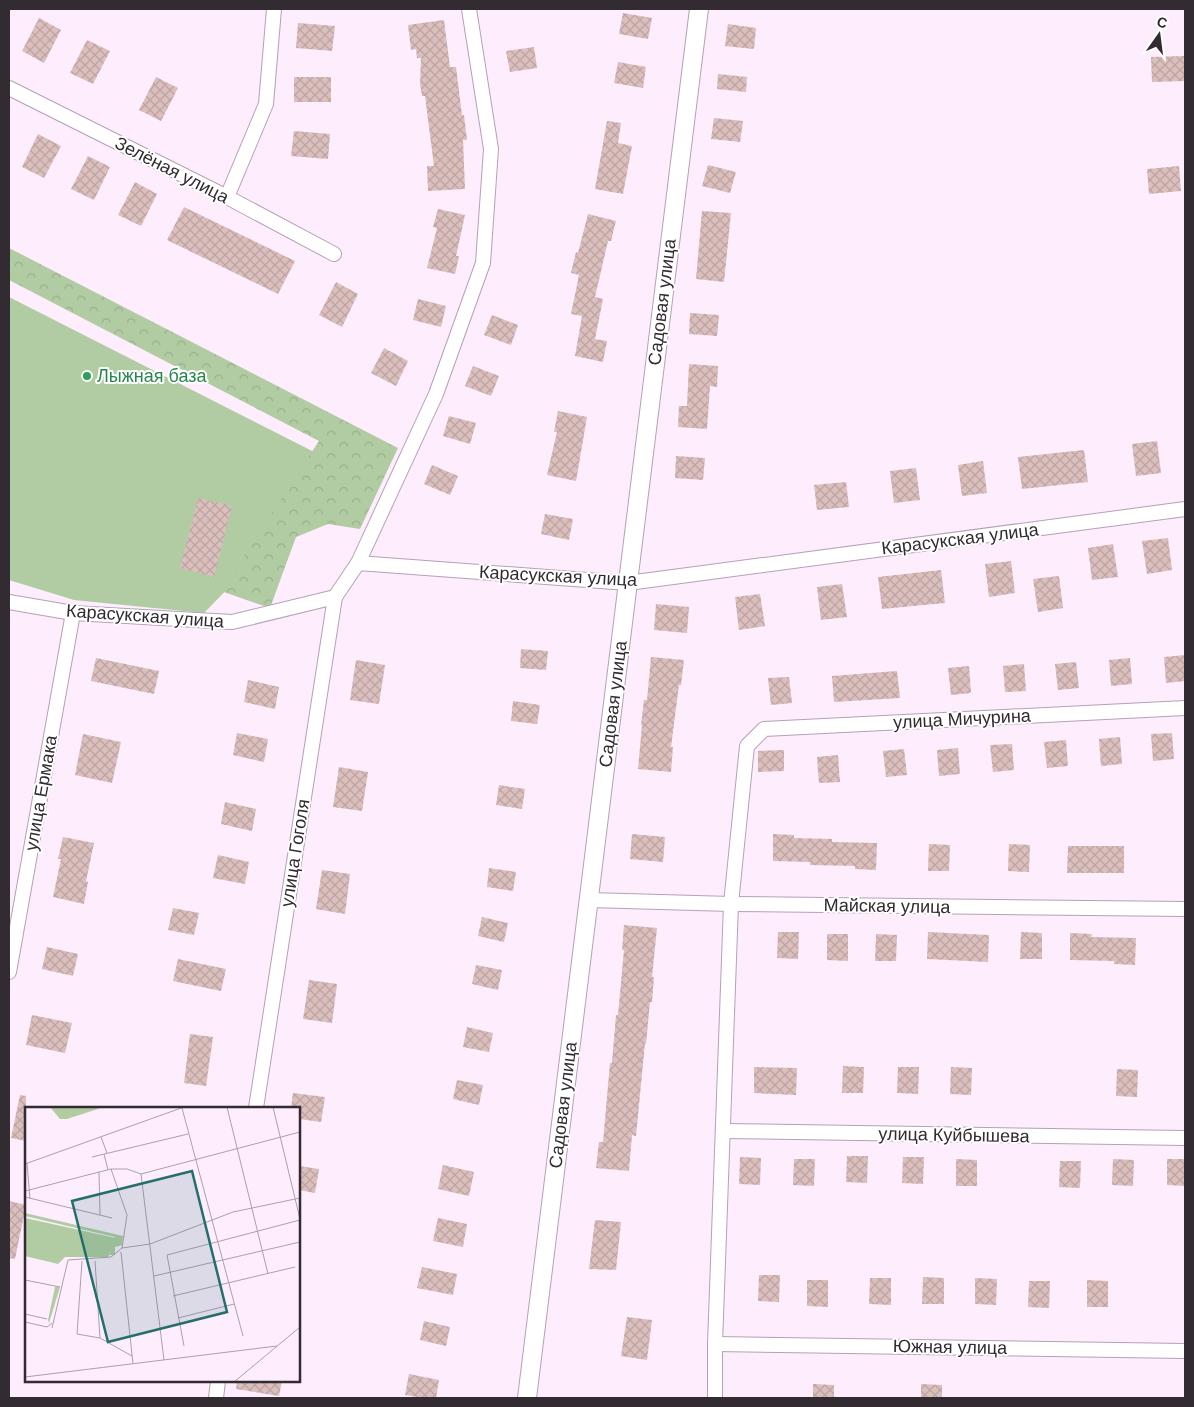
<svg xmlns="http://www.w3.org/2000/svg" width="1194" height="1407" viewBox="0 0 1194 1407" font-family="Helvetica,sans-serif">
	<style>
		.grass { fill: #b1cca2 }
		.forest { fill: url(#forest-crowns) }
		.building { fill: url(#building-cross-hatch) }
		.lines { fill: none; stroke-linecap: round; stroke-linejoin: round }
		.minor-casing { stroke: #b3a2b4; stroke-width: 16 }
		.tertiary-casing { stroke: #b3a2b4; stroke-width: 20 }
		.minor { stroke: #fff; stroke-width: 14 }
		.tertiary { stroke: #fff; stroke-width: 18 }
		.leisure-dot { fill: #2e9e5b; stroke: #fff; stroke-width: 2 }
		.labels { text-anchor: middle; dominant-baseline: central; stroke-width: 4; stroke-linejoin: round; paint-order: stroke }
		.street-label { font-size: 18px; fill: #322b32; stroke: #fff }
		.leisure-label { font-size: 18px; fill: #27864d; stroke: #fff; text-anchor: start }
		.inset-road { fill: none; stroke: #ac9fac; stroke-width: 1 }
		.view { fill: #246f6b; fill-opacity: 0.15; stroke: #246f6b; stroke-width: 2.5 }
		.inset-edge { fill: none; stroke: #322b32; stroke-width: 2.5 }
	</style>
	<defs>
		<pattern id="forest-crowns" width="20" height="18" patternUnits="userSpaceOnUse" patternTransform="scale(1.25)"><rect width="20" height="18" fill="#b1cca2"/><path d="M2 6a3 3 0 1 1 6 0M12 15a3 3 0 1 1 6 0" fill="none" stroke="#99af8c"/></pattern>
		<pattern id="building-cross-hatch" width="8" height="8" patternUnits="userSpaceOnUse" patternTransform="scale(1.25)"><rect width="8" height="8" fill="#dbbfbd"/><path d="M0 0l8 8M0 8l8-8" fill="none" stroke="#bca4a3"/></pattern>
	</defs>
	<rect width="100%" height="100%" fill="#fdedfd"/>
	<path class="grass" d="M 9,297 L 320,455 L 239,577 L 204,613 L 74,600 L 9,580 Z"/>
	<path class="forest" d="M 9,248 L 398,448 L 360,529 L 328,524 L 296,537 L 270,608 L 221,591 L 319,441 L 9,280 Z"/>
	<g class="building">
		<path d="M 623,13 L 652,18 L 648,39 L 619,34 Z"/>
		<path d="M 39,18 L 61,30 L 44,63 L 22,51 Z"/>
		<path d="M 444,20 L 450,67 L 456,67 L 462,115 L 464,115 L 467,140 L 463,140 L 465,189 L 428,191 L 427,166 L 434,166 L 425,96 L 422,96 L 420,84 L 421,58 L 417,58 L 416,49 L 411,50 L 408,25 Z"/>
		<path d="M 298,23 L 335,26 L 332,51 L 296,48 Z"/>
		<path d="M 728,24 L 756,28 L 754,49 L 725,46 Z"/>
		<path d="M 87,40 L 110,51 L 93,84 L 70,73 Z"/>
		<path d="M 534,47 L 537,68 L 510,72 L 506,51 Z"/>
		<path d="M 1184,56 L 1185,81 L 1152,82 L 1151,57 Z"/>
		<path d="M 618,62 L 646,67 L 643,88 L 614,83 Z"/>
		<path d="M 718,74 L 747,77 L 746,92 L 717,89 Z"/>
		<path d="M 156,77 L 178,88 L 161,121 L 139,110 Z"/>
		<rect x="294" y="77" width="37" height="25"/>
		<path d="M 714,118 L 743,121 L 740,142 L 711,139 Z"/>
		<path d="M 607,121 L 621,123 L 618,143 L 632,146 L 623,194 L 595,189 Z"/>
		<path d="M 294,131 L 330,134 L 328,159 L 291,156 Z"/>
		<path d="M 38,134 L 61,146 L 44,178 L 22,167 Z"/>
		<path d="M 88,156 L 110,167 L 94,200 L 71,189 Z"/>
		<path d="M 708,165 L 736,172 L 730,193 L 702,186 Z"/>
		<path d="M 1179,166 L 1181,191 L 1149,194 L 1147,169 Z"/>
		<path d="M 135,182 L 157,194 L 141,226 L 118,215 Z"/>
		<path d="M 184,207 L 295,261 L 278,294 L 167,240 Z"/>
		<path d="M 438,209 L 465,215 L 456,256 L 459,256 L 455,274 L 427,268 L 437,228 L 433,227 Z"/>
		<path d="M 702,211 L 731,213 L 724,282 L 696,279 Z"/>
		<path d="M 588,214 L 616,221 L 611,241 L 608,241 L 595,297 L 603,299 L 595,339 L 607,341 L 603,362 L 575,356 L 582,316 L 571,314 L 579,275 L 571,273 L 576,252 L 578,253 Z"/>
		<path d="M 336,282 L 358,294 L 342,327 L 319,315 Z"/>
		<path d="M 418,299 L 446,306 L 441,327 L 413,320 Z"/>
		<path d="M 690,313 L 719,315 L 717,336 L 689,334 Z"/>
		<path d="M 492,315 L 518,325 L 511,345 L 484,335 Z"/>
		<path d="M 384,348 L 408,361 L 396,386 L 371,373 Z"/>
		<path d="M 689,364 L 718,366 L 717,387 L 710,386 L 707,429 L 678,427 L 679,406 L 687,406 Z"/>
		<path d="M 473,366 L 499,376 L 491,396 L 465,386 Z"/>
		<path d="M 558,411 L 587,417 L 576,481 L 547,475 L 557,432 L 554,432 Z"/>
		<path d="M 449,416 L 476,423 L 470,444 L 443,436 Z"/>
		<path d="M 1157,441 L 1161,473 L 1136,476 L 1132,444 Z"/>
		<path d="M 1084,450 L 1088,482 L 1022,489 L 1018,457 Z"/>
		<path d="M 676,456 L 705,458 L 703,480 L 675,478 Z"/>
		<path d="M 983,461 L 987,493 L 962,496 L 958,465 Z"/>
		<path d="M 432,465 L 458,476 L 450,495 L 424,484 Z"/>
		<path d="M 916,468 L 920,500 L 894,503 L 890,471 Z"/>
		<path d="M 846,482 L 849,507 L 817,510 L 814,485 Z"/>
		<path d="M 198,498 L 232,506 L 214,577 L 180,568 Z"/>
		<path d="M 545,514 L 573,519 L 569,540 L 541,534 Z"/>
		<path d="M 1168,538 L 1172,570 L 1147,574 L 1142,541 Z"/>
		<path d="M 1113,544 L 1118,577 L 1092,580 L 1088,548 Z"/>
		<path d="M 1011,561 L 1015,593 L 989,597 L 985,564 Z"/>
		<path d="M 941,570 L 945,603 L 882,609 L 878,577 Z"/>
		<path d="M 1059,576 L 1063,608 L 1038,612 L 1033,579 Z"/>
		<path d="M 842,584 L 847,617 L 821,620 L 817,587 Z"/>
		<path d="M 760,594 L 765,626 L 739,630 L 735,597 Z"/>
		<path d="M 656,604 L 689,607 L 687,633 L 654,630 Z"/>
		<path d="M 521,649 L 548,651 L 546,670 L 520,668 Z"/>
		<path d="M 1185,655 L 1185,681 L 1166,683 L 1164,657 Z"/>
		<path d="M 651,657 L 684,660 L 681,685 L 679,685 L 671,747 L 673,747 L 671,772 L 638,769 L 642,725 L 641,725 L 644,700 L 647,700 Z"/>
		<path d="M 96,658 L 159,671 L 154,694 L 91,681 Z"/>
		<path d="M 1130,658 L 1132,684 L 1111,686 L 1109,660 Z"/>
		<path d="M 356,660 L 385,665 L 379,704 L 350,700 Z"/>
		<path d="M 1076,662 L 1079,688 L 1058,690 L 1055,664 Z"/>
		<path d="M 1024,664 L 1026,691 L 1005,692 L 1003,666 Z"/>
		<path d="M 969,666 L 971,693 L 951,695 L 948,668 Z"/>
		<path d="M 897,671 L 900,698 L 834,702 L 832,676 Z"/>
		<path d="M 789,677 L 792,703 L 771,705 L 768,678 Z"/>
		<path d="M 248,680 L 279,687 L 275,709 L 244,702 Z"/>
		<path d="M 513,701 L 540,705 L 537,724 L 511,721 Z"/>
		<path d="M 237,733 L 268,739 L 264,762 L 233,755 Z"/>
		<path d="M 1172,733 L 1174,759 L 1153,761 L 1151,734 Z"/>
		<path d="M 83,734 L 121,742 L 112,783 L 75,775 Z"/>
		<path d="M 1120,737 L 1122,764 L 1101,766 L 1099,739 Z"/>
		<path d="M 1066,740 L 1068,766 L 1047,768 L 1044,742 Z"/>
		<path d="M 1012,744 L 1014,770 L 993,772 L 990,745 Z"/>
		<path d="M 958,748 L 960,774 L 939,776 L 937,750 Z"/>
		<path d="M 904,749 L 907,775 L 886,777 L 883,751 Z"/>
		<path d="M 784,750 L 784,771 L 758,772 L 758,751 Z"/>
		<path d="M 838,755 L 840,782 L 819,783 L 817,757 Z"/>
		<path d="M 339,767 L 368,772 L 362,811 L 333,807 Z"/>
		<path d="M 499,785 L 525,789 L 522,809 L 496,805 Z"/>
		<path d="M 225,802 L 256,809 L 252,831 L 221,824 Z"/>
		<path d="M 632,834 L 665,837 L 663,862 L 630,859 Z"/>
		<path d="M 773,834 L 794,835 L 794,838 L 832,839 L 832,842 L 877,843 L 876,870 L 855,869 L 855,866 L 810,865 L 810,862 L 773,861 Z"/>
		<path d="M 63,837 L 94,843 L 86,881 L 88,882 L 84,904 L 53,897 L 61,859 L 58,859 Z"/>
		<path d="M 929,844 L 950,845 L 949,871 L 928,871 Z"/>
		<path d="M 1009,844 L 1030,845 L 1029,872 L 1008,871 Z"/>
		<path d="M 1068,846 L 1124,846 L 1124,873 L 1067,873 Z"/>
		<path d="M 218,855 L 249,862 L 245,884 L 213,878 Z"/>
		<path d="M 489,868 L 516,872 L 513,891 L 487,887 Z"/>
		<path d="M 322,870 L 350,874 L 345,914 L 316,909 Z"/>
		<path d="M 173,908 L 199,913 L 194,935 L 168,930 Z"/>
		<path d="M 482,917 L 508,923 L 504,942 L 478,936 Z"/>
		<path d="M 624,925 L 657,928 L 652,977 L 654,977 L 652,1002 L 650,1002 L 646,1044 L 645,1043 L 636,1136 L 632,1135 L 629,1171 L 596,1168 L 599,1142 L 603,1142 L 610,1063 L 612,1063 L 616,1015 L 618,1015 L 624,950 L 622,950 Z"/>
		<path d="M 778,932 L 799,932 L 798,959 L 777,958 Z"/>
		<path d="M 928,932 L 989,935 L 988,962 L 927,959 Z"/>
		<path d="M 1021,932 L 1042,933 L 1042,959 L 1020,959 Z"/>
		<path d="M 1070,933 L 1092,934 L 1091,937 L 1136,938 L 1135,965 L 1114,964 L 1114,961 L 1070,960 Z"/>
		<path d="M 827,934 L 848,934 L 848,961 L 827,960 Z"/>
		<path d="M 876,934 L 897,935 L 896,961 L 875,961 Z"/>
		<path d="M 47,947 L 78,954 L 73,976 L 42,969 Z"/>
		<path d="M 178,959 L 226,969 L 221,991 L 173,981 Z"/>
		<path d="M 476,965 L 502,970 L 498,990 L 472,984 Z"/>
		<path d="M 309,980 L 337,984 L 332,1023 L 303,1019 Z"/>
		<path d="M 32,1015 L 72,1023 L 65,1053 L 26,1045 Z"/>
		<path d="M 467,1027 L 493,1033 L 489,1052 L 463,1047 Z"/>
		<path d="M 190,1034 L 213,1037 L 206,1086 L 184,1083 Z"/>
		<path d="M 843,1066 L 864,1067 L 863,1093 L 842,1093 Z"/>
		<path d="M 754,1067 L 797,1068 L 796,1095 L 754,1093 Z"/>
		<path d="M 898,1067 L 919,1067 L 918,1094 L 897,1093 Z"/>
		<path d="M 951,1067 L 972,1068 L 971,1095 L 950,1094 Z"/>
		<path d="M 1117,1069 L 1138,1070 L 1137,1097 L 1116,1096 Z"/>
		<path d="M 457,1080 L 483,1085 L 479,1105 L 453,1099 Z"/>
		<path d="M 293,1093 L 325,1097 L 321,1122 L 299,1119 L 299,1108 L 291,1108 Z"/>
		<path d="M 20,1095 L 26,1096 L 26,1141 L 11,1138 Z"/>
		<path d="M 847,1156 L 868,1156 L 867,1183 L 846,1182 Z"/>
		<path d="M 740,1157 L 761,1158 L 760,1185 L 739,1184 Z"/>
		<path d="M 903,1157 L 924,1157 L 923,1184 L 902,1183 Z"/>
		<path d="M 794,1159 L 815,1159 L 814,1186 L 793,1185 Z"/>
		<path d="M 956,1159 L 977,1160 L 977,1186 L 956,1186 Z"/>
		<path d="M 1113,1159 L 1134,1160 L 1133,1186 L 1112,1185 Z"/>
		<path d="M 1167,1159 L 1185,1159 L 1185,1186 L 1167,1185 Z"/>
		<path d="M 1060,1161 L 1081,1161 L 1080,1188 L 1059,1187 Z"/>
		<path d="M 443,1165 L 474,1172 L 469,1196 L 438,1189 Z"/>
		<path d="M 299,1166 L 319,1169 L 315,1193 L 299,1190 Z"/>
		<path d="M 9,1201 L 26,1205 L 15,1259 L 9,1258 Z"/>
		<path d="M 438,1218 L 467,1224 L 463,1247 L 433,1241 Z"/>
		<path d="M 595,1220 L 621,1222 L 616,1270 L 589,1269 Z"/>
		<path d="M 422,1267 L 457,1274 L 453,1295 L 417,1288 Z"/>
		<path d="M 759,1275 L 780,1275 L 779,1302 L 758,1301 Z"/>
		<path d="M 923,1277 L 944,1278 L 944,1304 L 922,1304 Z"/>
		<path d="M 870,1278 L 891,1278 L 891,1305 L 869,1304 Z"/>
		<path d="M 975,1278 L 997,1279 L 996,1305 L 975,1304 Z"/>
		<path d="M 807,1280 L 828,1280 L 828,1307 L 807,1306 Z"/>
		<path d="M 1087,1280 L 1108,1281 L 1108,1307 L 1087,1307 Z"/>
		<path d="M 1029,1281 L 1050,1281 L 1049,1308 L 1028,1307 Z"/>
		<path d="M 627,1317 L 652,1320 L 647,1360 L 621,1356 Z"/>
		<path d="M 424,1321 L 450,1327 L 446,1346 L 420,1340 Z"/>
		<path d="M 409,1374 L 439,1380 L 436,1398 L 423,1398 L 405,1395 Z"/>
		<path d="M 237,1381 L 282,1381 L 279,1396 L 236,1389 Z"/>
		<path d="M 813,1384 L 834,1385 L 834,1398 L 813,1398 Z"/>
		<path d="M 921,1384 L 942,1385 L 942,1398 L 921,1398 Z"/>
	</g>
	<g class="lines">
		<defs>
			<g id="minor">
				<path d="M 9,88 L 227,197 L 334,254"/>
				<path d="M 227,197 L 266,104 L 274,9"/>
				<path d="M 358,563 L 436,394 L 483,263 L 491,149 L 469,9"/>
				<path d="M 9,602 L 73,613 L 232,622 L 335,597 L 358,563 L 628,583 L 1185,509"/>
				<path d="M 589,900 L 731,904 L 1185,909"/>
				<path d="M 9,972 L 73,613"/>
				<path d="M 256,1108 L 335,597"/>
				<path d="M 723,1131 L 1185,1138"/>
				<path d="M 715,1344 L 1185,1351"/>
				<path d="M 216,1398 L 218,1381"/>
				<path d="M 715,1398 L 715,1344 L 731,904 L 747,746 L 764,729 L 1185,708"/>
			</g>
			<path id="tertiary" d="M 527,1398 L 699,9"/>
		</defs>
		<use href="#minor" class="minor-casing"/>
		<use href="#tertiary" class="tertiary-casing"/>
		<use href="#minor" class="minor"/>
		<use href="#tertiary" class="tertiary"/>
	</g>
	<circle class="leisure-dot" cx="87" cy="376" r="5"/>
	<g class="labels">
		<g class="street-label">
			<text transform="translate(172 170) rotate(27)">Зелёная улица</text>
			<text transform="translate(662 302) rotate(-83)">Садовая улица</text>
			<text transform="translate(960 539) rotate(-7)">Карасукская улица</text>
			<text transform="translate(558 576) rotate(3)">Карасукская улица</text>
			<text transform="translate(145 616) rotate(4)">Карасукская улица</text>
			<text transform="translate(613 704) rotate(-83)">Садовая улица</text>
			<text transform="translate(962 719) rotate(-3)">улица Мичурина</text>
			<text transform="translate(41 793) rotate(-80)">улица Ермака</text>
			<text transform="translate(295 853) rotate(-81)">улица Гоголя</text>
			<text transform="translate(887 906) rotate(1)">Майская улица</text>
			<text transform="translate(563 1105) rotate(-83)">Садовая улица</text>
			<text transform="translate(954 1135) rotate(1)">улица Куйбышева</text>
			<text transform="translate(950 1347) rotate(1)">Южная улица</text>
		</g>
		<g class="leisure-label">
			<text x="97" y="376">Лыжная база</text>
		</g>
	</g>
	<g transform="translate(25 1107)">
		<rect width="275" height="275" fill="#fdedfd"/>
		<path d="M 0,111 L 91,131 L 83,150 L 40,150 L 33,157 L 0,149 Z" fill="#b1cca2"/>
		<path d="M 0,106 L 98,129 L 97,138 L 90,140 L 90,148 L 84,148 L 90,130 L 0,109 ZM 30,180 L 35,180 L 24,216 L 23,213 Z" fill="#b1cca2"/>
		<path d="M 25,0 L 79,0 L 42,12 L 35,12 Z" fill="#b1cca2"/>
		<path class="inset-road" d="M 202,0 L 243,167M 248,0 L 275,112M 157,1 L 218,229M 76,30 L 82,46M 79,47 L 83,63M 67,50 L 163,27M 2,56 L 5,92M 0,57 L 159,0M 86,62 L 102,108 L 97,141M 74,65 L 75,108M 116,67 L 139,253M 0,84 L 86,62 L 102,62 L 116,67 L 275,25M 0,90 L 87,111M 96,145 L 108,257M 57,154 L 52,227 L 75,231 L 107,249M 70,154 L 75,231M 129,169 L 275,135M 0,173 L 35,180M 148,189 L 270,160M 0,207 L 22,212M 153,211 L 209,197M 0,215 L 22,220 L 27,216M 27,221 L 43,153 L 86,150 L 97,141 L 125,137 L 208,105 L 275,91M 159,239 L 142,148 L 275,113M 0,270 L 252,239M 209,275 L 275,220"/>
		<path class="view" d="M 167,64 L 202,205 L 83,235 L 47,94 Z"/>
		<rect width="275" height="275" class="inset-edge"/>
	</g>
	<rect width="1194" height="1407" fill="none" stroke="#322b32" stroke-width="20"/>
	<g transform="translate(1159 35) rotate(14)" stroke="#ffffff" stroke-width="4" paint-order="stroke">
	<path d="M0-4L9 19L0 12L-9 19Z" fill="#322b32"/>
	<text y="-8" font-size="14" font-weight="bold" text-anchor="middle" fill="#322b32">С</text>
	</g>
</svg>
